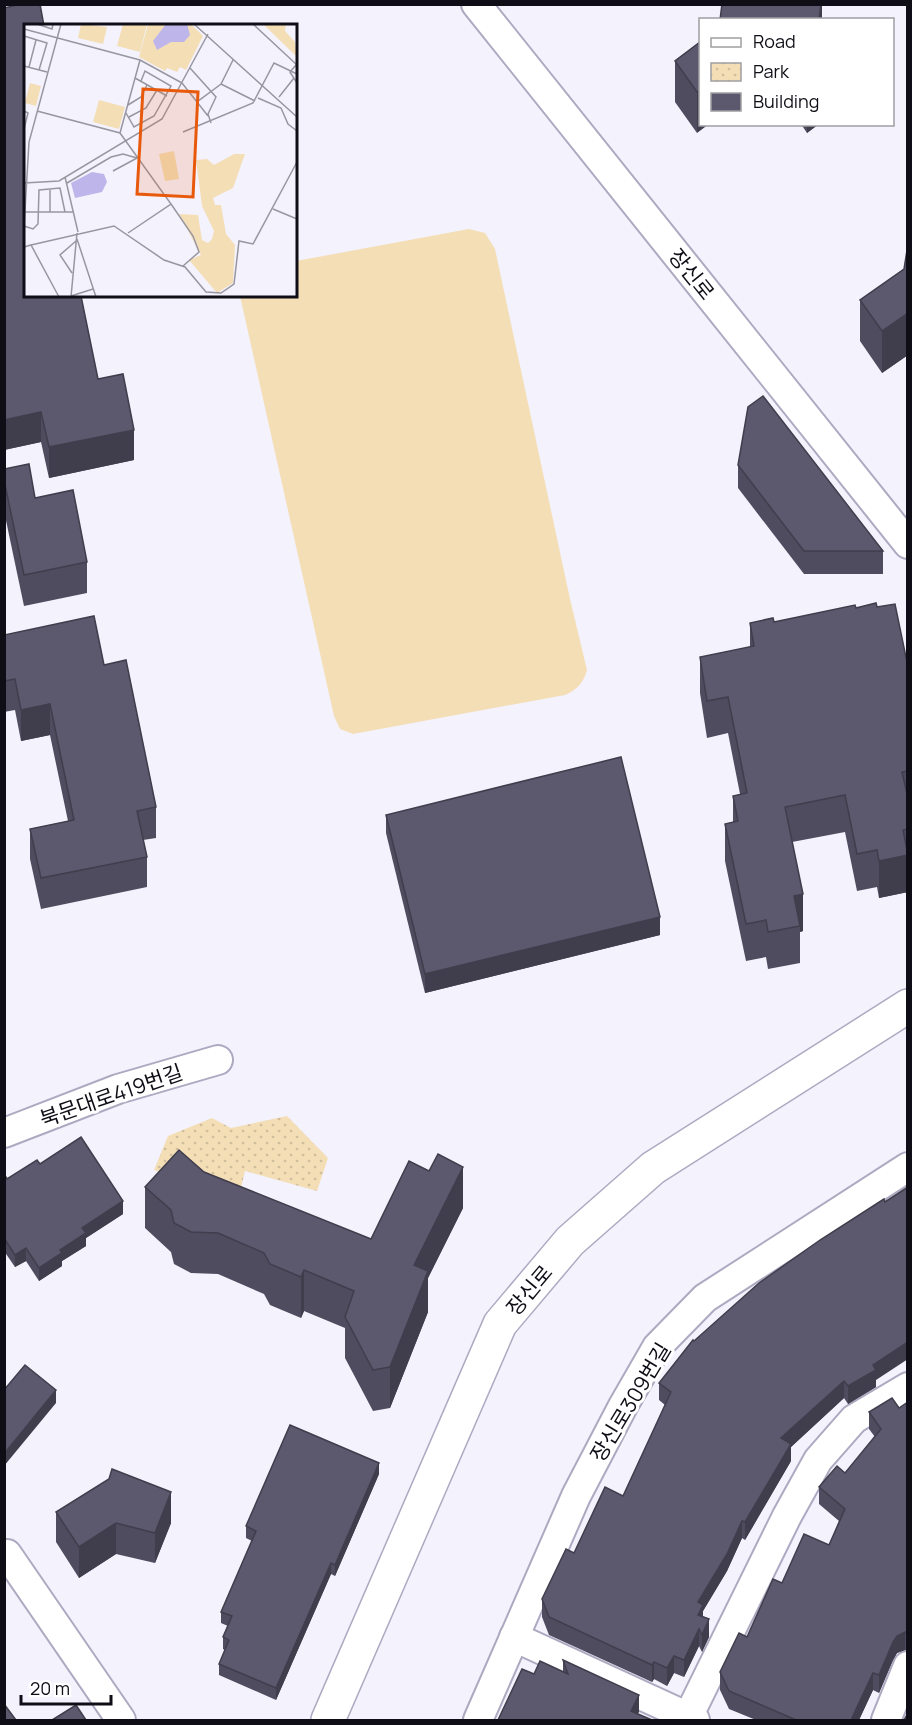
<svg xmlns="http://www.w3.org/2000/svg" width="912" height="1725" viewBox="0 0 912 1725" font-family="Manrope,'Noto Sans KR',sans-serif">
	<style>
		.grass { fill: #f3deb6 }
		.park { fill: url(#park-dots) }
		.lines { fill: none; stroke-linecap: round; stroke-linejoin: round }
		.street-casing { stroke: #ada9c1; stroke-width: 32 }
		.secondary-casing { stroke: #ada9c1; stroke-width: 36 }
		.street { stroke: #fff; stroke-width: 28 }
		.secondary { stroke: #fff; stroke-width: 33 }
		.wall { fill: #4f4c5f }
		.shaded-wall { fill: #403e4d }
		.building { fill: #5c586e; stroke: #403e4d; stroke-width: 1.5 }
		.labels { text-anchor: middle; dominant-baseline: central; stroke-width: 6; stroke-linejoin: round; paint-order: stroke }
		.street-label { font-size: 21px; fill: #0f0e16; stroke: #fff }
		.inset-road { fill: none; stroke: #9897a1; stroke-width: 1.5 }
		.view { fill: #e8590c; fill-opacity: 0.15; stroke: #e8590c; stroke-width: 3 }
		.inset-edge { fill: none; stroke: #0f0e16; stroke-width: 3 }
	</style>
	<defs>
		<pattern id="park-dots" width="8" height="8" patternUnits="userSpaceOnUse" patternTransform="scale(1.5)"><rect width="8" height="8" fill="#f3deb6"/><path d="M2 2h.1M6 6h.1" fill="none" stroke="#cfbd9c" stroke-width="1.8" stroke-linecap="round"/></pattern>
	</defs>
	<rect width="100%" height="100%" fill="#f4f2fd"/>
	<path class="grass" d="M 469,229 L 485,233 L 495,249 L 570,599 L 587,670 C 584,682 577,690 565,695 L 353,734 L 340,729 L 334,716 L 240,296 L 296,296 L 296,261 Z"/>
	<path class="park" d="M 287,1116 L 328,1158 L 317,1191 L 245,1171 L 237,1205 L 154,1170 L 168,1136 L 212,1118 L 231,1128 Z"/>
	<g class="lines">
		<defs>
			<g id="street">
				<path d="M 476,4 L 908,544"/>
				<path d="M 4,1133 L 118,1089 L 218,1060"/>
				<path d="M 7,1554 L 121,1720"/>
				<path d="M 514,1637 L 695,1720"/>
				<path d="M 688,1717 L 787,1516 L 818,1460 L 854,1419 L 908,1387"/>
				<path d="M 478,1720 L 576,1496 L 623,1406 L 657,1347 L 705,1298 L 908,1167"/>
				<path d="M 886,1720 L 908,1666"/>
			</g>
			<path id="secondary" d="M 328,1720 L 500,1324 L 570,1241 L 653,1168 L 908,1006"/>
		</defs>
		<use href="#street" class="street-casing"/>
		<use href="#secondary" class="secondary-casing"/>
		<use href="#street" class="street"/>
		<use href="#secondary" class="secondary"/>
	</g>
	<g class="wall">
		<path d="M 4,8 L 26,26 L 98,379 L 134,460 L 49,478 L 41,442 L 4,450 Z"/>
		<path d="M 700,42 L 697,133 L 675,102 L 675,61 Z"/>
		<path d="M 801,124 L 819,124 L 807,133 Z"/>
		<path d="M 908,244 L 908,355 L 882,373 L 860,341 L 860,300 L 904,269 Z"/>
		<path d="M 738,465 L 883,551 L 883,574 L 804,574 L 738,488 Z"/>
		<path d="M 4,469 L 35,498 L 87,562 L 87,593 L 24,606 L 4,511 Z"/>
		<path d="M 877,607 L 908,667 L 908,892 L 879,898 L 877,887 L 857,891 L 845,832 L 792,842 L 803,931 L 800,932 L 800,963 L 768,969 L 766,957 L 746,961 L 725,861 L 725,824 L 733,822 L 733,796 L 740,794 L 728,733 L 707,738 L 700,693 L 700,657 L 750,647 L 750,623 L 774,622 L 856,608 Z"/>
		<path d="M 4,635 L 104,665 L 156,807 L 156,838 L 143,840 L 147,857 L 147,887 L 41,909 L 30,859 L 30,829 L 68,821 L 50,735 L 21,741 L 15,710 L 4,712 Z"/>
		<path d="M 386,815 L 660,935 L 425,993 L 386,833 Z"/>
		<path d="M 40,1164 L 123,1214 L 86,1238 L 86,1246 L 62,1261 L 62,1266 L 39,1281 L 26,1261 L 15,1267 L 4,1251 L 4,1177 L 7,1179 Z"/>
		<path d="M 204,1172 L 371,1239 L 463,1208 L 428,1278 L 428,1312 L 390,1408 L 373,1411 L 345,1358 L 345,1328 L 304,1311 L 301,1318 L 270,1305 L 264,1294 L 218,1274 L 191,1273 L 174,1264 L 171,1252 L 145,1228 L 145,1187 Z"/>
		<path d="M 694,1341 L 876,1380 L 876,1387 L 848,1404 L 844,1398 L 791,1447 L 791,1461 L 745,1540 L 742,1538 L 727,1571 L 703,1611 L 703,1617 L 709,1637 L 702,1652 L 699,1646 L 684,1677 L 674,1673 L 667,1686 L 654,1679 L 652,1682 L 549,1635 L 542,1617 L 542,1599 L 574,1553 L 623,1496 L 665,1405 L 659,1400 L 659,1383 Z"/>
		<path d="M 908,1402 L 908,1650 L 905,1650 L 897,1653 L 893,1660 L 879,1693 L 873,1690 L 859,1720 L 756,1720 L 729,1709 L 720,1690 L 720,1672 L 747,1637 L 782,1583 L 829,1545 L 839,1521 L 819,1504 L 819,1487 L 845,1473 L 875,1437 L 869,1429 L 869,1412 L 899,1408 Z"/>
		<path d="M 379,1474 L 335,1576 L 331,1574 L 276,1700 L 219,1675 L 219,1664 L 225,1650 L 223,1649 L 223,1637 L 228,1626 L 221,1623 L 221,1612 L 252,1541 L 246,1538 L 246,1526 Z"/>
		<path d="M 56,1512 L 171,1523 L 155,1563 L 116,1554 L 79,1578 L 56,1542 Z"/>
		<path d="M 563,1660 L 639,1712 L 534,1674 L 563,1672 Z"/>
	</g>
	<g class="shaded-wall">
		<path d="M 821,4 L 822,4 L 822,20 L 819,20 Z"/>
		<path d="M 700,90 L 700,124 L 709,124 L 697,133 L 697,92 Z"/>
		<path d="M 807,124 L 819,124 L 807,133 Z"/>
		<path d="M 908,313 L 908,355 L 882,373 L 882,331 Z"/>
		<path d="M 41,412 L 41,442 L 4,450 L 4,420 Z"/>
		<path d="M 134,430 L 134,460 L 49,478 L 49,447 Z"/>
		<path d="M 50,704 L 50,735 L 21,741 L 21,710 Z"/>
		<path d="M 908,855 L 908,892 L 879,898 L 879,861 Z"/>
		<path d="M 803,894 L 803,931 L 800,932 L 800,926 L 794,896 Z"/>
		<path d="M 660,917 L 660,935 L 425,993 L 425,974 Z"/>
		<path d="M 6,1099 L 6,1114 L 4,1115 L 4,1100 Z"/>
		<path d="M 463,1167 L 463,1208 L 428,1278 L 428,1312 L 390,1408 L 390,1367 L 414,1265 Z"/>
		<path d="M 123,1201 L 123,1214 L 86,1238 L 86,1246 L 62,1261 L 62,1266 L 39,1281 L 39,1268 L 82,1228 Z"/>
		<path d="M 26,1248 L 26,1261 L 15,1267 L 15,1255 Z"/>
		<path d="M 304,1270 L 304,1311 L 301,1318 L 301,1277 Z"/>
		<path d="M 908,1342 L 908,1359 L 876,1380 L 876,1387 L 848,1404 L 848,1386 L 873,1365 Z"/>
		<path d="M 844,1381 L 844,1398 L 791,1447 L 791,1461 L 745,1540 L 745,1522 L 781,1438 Z"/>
		<path d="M 56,1390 L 56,1403 L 4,1466 L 4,1454 Z"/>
		<path d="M 379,1463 L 379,1474 L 335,1576 L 335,1565 Z"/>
		<path d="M 171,1492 L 171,1523 L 155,1563 L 155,1533 Z"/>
		<path d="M 742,1521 L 742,1538 L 727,1571 L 703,1611 L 703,1622 L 699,1629 L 699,1646 L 684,1677 L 684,1660 L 698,1602 Z"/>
		<path d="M 116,1523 L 116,1554 L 79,1578 L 79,1547 Z"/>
		<path d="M 331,1563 L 331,1574 L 276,1700 L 276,1688 Z"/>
		<path d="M 709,1619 L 709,1637 L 702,1652 L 702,1635 Z"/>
		<path d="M 905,1632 L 905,1650 L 897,1653 L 893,1660 L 879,1693 L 879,1675 L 893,1642 L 897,1636 Z"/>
		<path d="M 674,1656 L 674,1673 L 667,1686 L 667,1668 Z"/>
		<path d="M 654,1662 L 654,1679 L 652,1682 L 652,1665 Z"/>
		<path d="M 873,1673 L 873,1690 L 859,1720 L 851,1720 Z"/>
		<path d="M 639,1695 L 639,1712 L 635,1720 L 631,1711 Z"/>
	</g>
	<g class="building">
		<path d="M 21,4 L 40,4 L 44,26 L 26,26 L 26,296 L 81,296 L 98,379 L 123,374 L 134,430 L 49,447 L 41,412 L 4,420 L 4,8 Z"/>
		<path d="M 722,4 L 821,4 L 819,20 L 720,20 Z"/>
		<path d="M 700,42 L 700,90 L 697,92 L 675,61 Z"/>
		<path d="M 908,244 L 908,313 L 882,331 L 860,300 L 904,269 Z"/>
		<path d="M 763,396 L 883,551 L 804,551 L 738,465 L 748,407 Z"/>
		<path d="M 29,464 L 35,498 L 73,490 L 87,562 L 24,575 L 4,480 L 4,469 Z"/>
		<path d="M 876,603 L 877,607 L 895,604 L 908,667 L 908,771 L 902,772 L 908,798 L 908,829 L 903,830 L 908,855 L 879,861 L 877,850 L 857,854 L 845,795 L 785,807 L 803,894 L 794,896 L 800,926 L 768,932 L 766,920 L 746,924 L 725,824 L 738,821 L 733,796 L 747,793 L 728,697 L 707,701 L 700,657 L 754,646 L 750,623 L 773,618 L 774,622 L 855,605 L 856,608 Z"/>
		<path d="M 94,616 L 104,665 L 126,660 L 156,807 L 137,811 L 147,857 L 41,878 L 30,829 L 74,820 L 50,704 L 21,710 L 15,679 L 4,681 L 4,635 Z"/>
		<path d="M 621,757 L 660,917 L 425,974 L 386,815 Z"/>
		<path d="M 81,1137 L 123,1201 L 82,1228 L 86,1233 L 60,1250 L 62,1253 L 39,1268 L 26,1248 L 15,1255 L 4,1238 L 4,1177 L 6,1177 L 7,1179 L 37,1160 L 40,1164 Z"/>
		<path d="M 179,1150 L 204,1172 L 371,1239 L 409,1161 L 429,1171 L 438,1154 L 463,1167 L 414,1265 L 428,1271 L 390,1367 L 373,1370 L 345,1317 L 354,1291 L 304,1270 L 301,1277 L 270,1264 L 264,1253 L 218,1233 L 191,1232 L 174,1223 L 171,1210 L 145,1187 Z"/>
		<path d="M 908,1187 L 908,1342 L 873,1365 L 876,1370 L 848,1386 L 844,1381 L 781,1438 L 791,1444 L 745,1522 L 742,1521 L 727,1554 L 698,1602 L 703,1605 L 698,1615 L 709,1619 L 702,1635 L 699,1629 L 684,1660 L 674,1656 L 667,1668 L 654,1662 L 652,1665 L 549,1617 L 542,1599 L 566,1549 L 574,1553 L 605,1487 L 623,1496 L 671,1392 L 659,1383 L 693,1340 L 694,1341 L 759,1283 L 820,1240 L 884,1199 L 885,1202 Z"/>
		<path d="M 25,1365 L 56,1390 L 4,1454 L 4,1390 Z"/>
		<path d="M 892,1398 L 899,1408 L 908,1402 L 908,1633 L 905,1632 L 897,1636 L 893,1642 L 879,1675 L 873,1673 L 851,1720 L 796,1720 L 729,1691 L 720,1672 L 739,1633 L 747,1637 L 773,1579 L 782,1583 L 804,1534 L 829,1545 L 845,1509 L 819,1487 L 837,1466 L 845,1473 L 881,1429 L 869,1412 Z"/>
		<path d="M 290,1425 L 379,1463 L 335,1565 L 331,1563 L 276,1688 L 219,1664 L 229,1640 L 223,1637 L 232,1616 L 221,1612 L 256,1531 L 246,1526 Z"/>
		<path d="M 112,1469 L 171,1492 L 155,1533 L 116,1523 L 79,1547 L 56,1512 L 109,1479 Z"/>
		<path d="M 563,1660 L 639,1695 L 631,1711 L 652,1720 L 498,1720 L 522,1669 L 534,1674 L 540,1661 L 568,1674 Z"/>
		<path d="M 4,1704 L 16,1720 L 4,1720 Z"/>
		<path d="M 76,1705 L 86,1720 L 52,1720 Z"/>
		<path d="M 908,1713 L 908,1720 L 904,1720 Z"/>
	</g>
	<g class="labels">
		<g class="street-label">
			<text transform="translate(692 274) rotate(51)">장신로</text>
			<text transform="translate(111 1095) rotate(-19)">북문대로419번길</text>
			<text transform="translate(529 1290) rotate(-50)">장신로</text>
			<text transform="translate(630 1402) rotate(-59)">장신로309번길</text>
		</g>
	</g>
	<g transform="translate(24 24)">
		<rect width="273" height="273" fill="#f4f2fd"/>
		<path d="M 57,0 L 83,3 L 79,20 L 54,14 ZM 99,0 L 123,0 L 116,28 L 93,22 ZM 6,59 L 17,62 L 12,82 L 1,79 ZM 75,76 L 101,83 L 95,105 L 69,98 ZM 150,127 L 155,155 L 141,157 L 135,130 Z" fill="#f3deb6"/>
		<path d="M 239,0 L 262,0 L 261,7 L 271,18 L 273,33 ZM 210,130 L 221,130 L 209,164 L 189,174 L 191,181 L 197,181 L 202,210 L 211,221 L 209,259 L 193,269 L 165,236 L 177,231 L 155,190 L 174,191 L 178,216 L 184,219 L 188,215 L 190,207 L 178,182 L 172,136 L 183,135 L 190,141 Z" fill="#f3deb6"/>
		<path d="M 124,0 L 167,0 L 179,12 L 162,46 L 156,43 L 153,48 L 143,44 L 141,47 L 115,33 Z" fill="#f3deb6"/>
		<path d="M 142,0 L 163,0 L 166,11 L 160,18 L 147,18 L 133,26 L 129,17 ZM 68,148 L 80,150 L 83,158 L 78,168 L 51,174 L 47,159 Z" fill="#beb5eb"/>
		<path class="inset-road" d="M 13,0 L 28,5 L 29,0M 170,0 L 273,93M 229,0 L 273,41M 0,5 L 116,36 L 158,59M 0,12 L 23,19 L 15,46M 272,41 L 266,48 L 273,59M 0,42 L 23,48M 5,43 L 12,16M 166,44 L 192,73 L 184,90 L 187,99M 111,54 L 143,72M 158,59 L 173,78M 197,60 L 231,77M 255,73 L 270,54M 234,74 L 257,84 L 264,100 L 273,107M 104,81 L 117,73 L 123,61M 0,87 L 4,89 L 0,105M 13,87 L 96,109 L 147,180 L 104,209M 102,89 L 110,103 L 130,92 L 147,62 L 121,47 L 117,57M 184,92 L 173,78 L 197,60 L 209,36M 105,93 L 122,84 L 133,66M 159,108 L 229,79 L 250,39 L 273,50M 96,109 L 116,36M 89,147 L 113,134M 41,153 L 54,208M 0,159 L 35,157 L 138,95 L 184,10M 43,159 L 87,133 L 99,130 L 113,134M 147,180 L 169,212 L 175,228 L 159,242M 249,185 L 273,195M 0,188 L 50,188M 26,188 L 26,166M 0,202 L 9,205 L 14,200 L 15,166 L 36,164 L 41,188M 0,203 L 5,118 L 37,0M 53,215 L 72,273M 7,221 L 90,202 L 140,236 L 161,243 L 182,268 L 197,269 L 210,260 L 215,217 L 229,220 L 273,138M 0,223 L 7,221 L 35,273M 48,249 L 36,231 L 52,217M 47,272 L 69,265M 47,273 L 53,209"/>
		<path class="view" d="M 119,65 L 174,68 L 169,173 L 113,170 Z"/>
		<rect width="273" height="273" class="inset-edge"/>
	</g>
	<rect width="912" height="1725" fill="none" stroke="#0f0e16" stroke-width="12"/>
	<rect x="699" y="18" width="195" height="108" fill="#ffffff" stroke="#9f9fa2" stroke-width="1.5"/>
	<rect x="711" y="38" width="30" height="9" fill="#ffffff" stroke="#9f9fa2" stroke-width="1.5"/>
	<text x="753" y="48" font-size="18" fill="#0f0e16">Road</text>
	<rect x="711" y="63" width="30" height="18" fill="url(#park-dots)" stroke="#9f9fa2" stroke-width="1.5"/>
	<text x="753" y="78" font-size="18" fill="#0f0e16">Park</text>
	<rect x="711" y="93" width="30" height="18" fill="#5c586e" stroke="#9f9fa2" stroke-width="1.5"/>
	<text x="753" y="108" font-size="18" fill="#0f0e16">Building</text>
	<path d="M21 1695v9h90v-9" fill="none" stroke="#0f0e16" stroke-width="3"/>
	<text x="30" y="1695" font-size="18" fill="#0f0e16" stroke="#ffffff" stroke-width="4.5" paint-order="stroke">20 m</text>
</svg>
